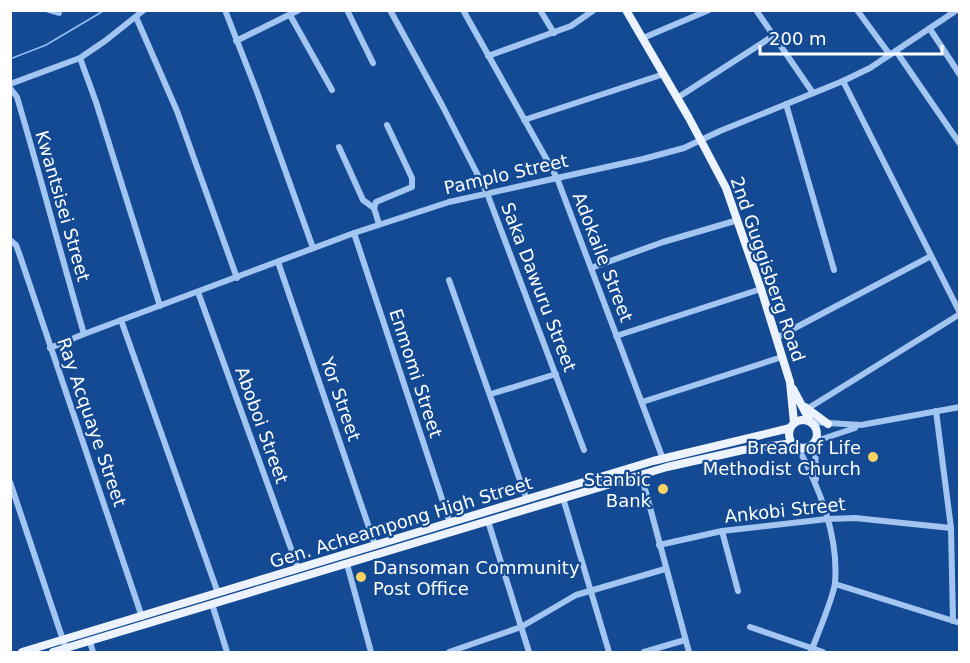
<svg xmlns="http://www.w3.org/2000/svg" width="970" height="663" viewBox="0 0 970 663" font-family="'DejaVu Sans',sans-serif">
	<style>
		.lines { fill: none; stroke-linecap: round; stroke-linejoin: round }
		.stream { stroke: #94c0f5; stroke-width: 1.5 }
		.minor { stroke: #a2c5f2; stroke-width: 6 }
		.major { stroke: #ecf3ff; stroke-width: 8 }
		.poi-dot { fill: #ffd362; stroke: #144a93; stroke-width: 2 }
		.labels { text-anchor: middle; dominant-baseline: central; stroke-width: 4.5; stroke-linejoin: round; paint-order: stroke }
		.street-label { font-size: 18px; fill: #fff; stroke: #144a93 }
		.poi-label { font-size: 18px; fill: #fff; stroke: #144a93; text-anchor: end }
	</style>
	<rect width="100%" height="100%" fill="#144a93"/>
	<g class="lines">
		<path class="stream" d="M 10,59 L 46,45 L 105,10"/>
		<g class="minor">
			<path d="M 49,10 L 59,13"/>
			<path d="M 225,10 L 257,92 L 313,248"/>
			<path d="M 347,10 L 373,63"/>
			<path d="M 390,10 L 442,105 L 487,193 L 584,450"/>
			<path d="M 463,10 L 557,178 L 663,459"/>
			<path d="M 540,10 L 554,33"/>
			<path d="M 756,10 L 813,93"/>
			<path d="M 857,10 L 890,55"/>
			<path d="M 290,15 L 332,90"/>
			<path d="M 136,17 L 177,111 L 237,278"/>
			<path d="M 930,29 L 960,75"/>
			<path d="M 643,38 L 709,10"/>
			<path d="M 236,41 L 299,10"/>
			<path d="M 896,51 L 960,144"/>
			<path d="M 488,56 L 571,26 L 594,10"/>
			<path d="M 80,58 L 96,102 L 160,306"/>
			<path d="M 843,81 L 960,313"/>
			<path d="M 10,84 L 80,58 L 105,41 L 144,10"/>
			<path d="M 10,88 L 17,97 C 40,175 61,255 84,334"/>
			<path d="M 677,98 L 773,36"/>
			<path d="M 786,104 L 834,270"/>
			<path d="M 524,120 L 664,74"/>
			<path d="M 339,147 L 363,200 L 374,208"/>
			<path d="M 379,224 L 374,208 L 376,202 L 412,187 L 412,178 L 387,125"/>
			<path d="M 354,233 L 450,523"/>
			<path d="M 10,240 L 16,245 L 19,253 L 142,617"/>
			<path d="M 278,262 L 375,545"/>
			<path d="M 591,268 L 663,242 L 738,220"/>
			<path d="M 449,280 L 527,500"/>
			<path d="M 198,292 L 298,568"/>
			<path d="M 121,320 L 218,593"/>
			<path d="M 616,336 L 761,289"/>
			<path d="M 776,338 L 931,256"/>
			<path d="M 50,348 L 84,334 L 354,233 L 449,202 L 643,159 L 684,148 L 720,131 L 843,81 L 870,68 L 957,10"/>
			<path d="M 491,394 L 556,374"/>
			<path d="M 642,402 L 782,357"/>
			<path d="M 807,409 L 960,314"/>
			<path d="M 936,411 L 951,528 L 953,621"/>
			<path d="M 812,422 L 861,425 L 960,407"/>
			<path d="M 816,441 L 855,428"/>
			<path d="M 815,442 L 816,479"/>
			<path d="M 798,447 C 819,488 839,535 835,583 C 833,599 817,635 811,652"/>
			<path d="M 641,474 L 689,652"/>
			<path d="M 10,482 L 66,649"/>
			<path d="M 563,498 L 609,652"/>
			<path d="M 488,521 L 529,652"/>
			<path d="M 722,531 L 738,591"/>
			<path d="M 659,545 L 722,531 L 827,519 L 855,518 L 951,528"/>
			<path d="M 347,564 L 371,652"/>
			<path d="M 835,584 L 960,623"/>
			<path d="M 212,604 L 227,652"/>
			<path d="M 750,627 L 823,652"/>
			<path d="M 90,642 L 93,652"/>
			<path d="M 449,652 L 521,627 L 576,595 L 665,569"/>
			<path d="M 644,652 L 685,640"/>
		</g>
		<g class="major">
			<path d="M 626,10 L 689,118 L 726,188 L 761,289 L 790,382 L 794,423"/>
			<path d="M 793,389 L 810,421"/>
			<path d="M 805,407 L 828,424"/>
			<circle cx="803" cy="434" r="14"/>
			<path d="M 22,652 L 653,461 L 790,428"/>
			<path d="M 53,652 L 667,467 L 743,450 L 793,443"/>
		</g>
	</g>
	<g class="poi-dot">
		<circle cx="873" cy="457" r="6"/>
		<circle cx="663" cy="489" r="6"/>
		<circle cx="361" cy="577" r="6"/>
	</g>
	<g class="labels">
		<g class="street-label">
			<text transform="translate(506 174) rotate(-13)">Pamplo Street</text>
			<text transform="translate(63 206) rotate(74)">Kwantsisei Street</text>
			<text transform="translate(603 257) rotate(69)">Adokaile Street</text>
			<text transform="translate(768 269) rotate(71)">2nd Guggisberg Road</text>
			<text transform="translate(539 287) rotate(69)">Saka Dawuru Street</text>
			<text transform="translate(416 373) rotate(72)">Enmomi Street</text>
			<text transform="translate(341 399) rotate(71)">Yor Street</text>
			<text transform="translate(92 422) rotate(71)">Ray Acquaye Street</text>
			<text transform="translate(262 425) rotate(70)">Aboboi Street</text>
			<text transform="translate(785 510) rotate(-6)">Ankobi Street</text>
			<text transform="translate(401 522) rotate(-17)">Gen. Acheampong High Street</text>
		</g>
		<g class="poi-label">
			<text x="861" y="447">Bread of Life<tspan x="861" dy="21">Methodist Church</tspan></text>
			<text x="651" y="479">Stanbic<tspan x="651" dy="21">Bank</tspan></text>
			<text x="373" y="567" text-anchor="start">Dansoman Community<tspan x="373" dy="21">Post Office</tspan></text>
		</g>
	</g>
	<rect width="970" height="663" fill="none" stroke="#ffffff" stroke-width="24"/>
	<path d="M760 45v9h182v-9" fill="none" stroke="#ffffff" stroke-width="3"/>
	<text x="769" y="45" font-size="18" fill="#ffffff" stroke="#144a93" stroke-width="4.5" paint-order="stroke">200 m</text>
</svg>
